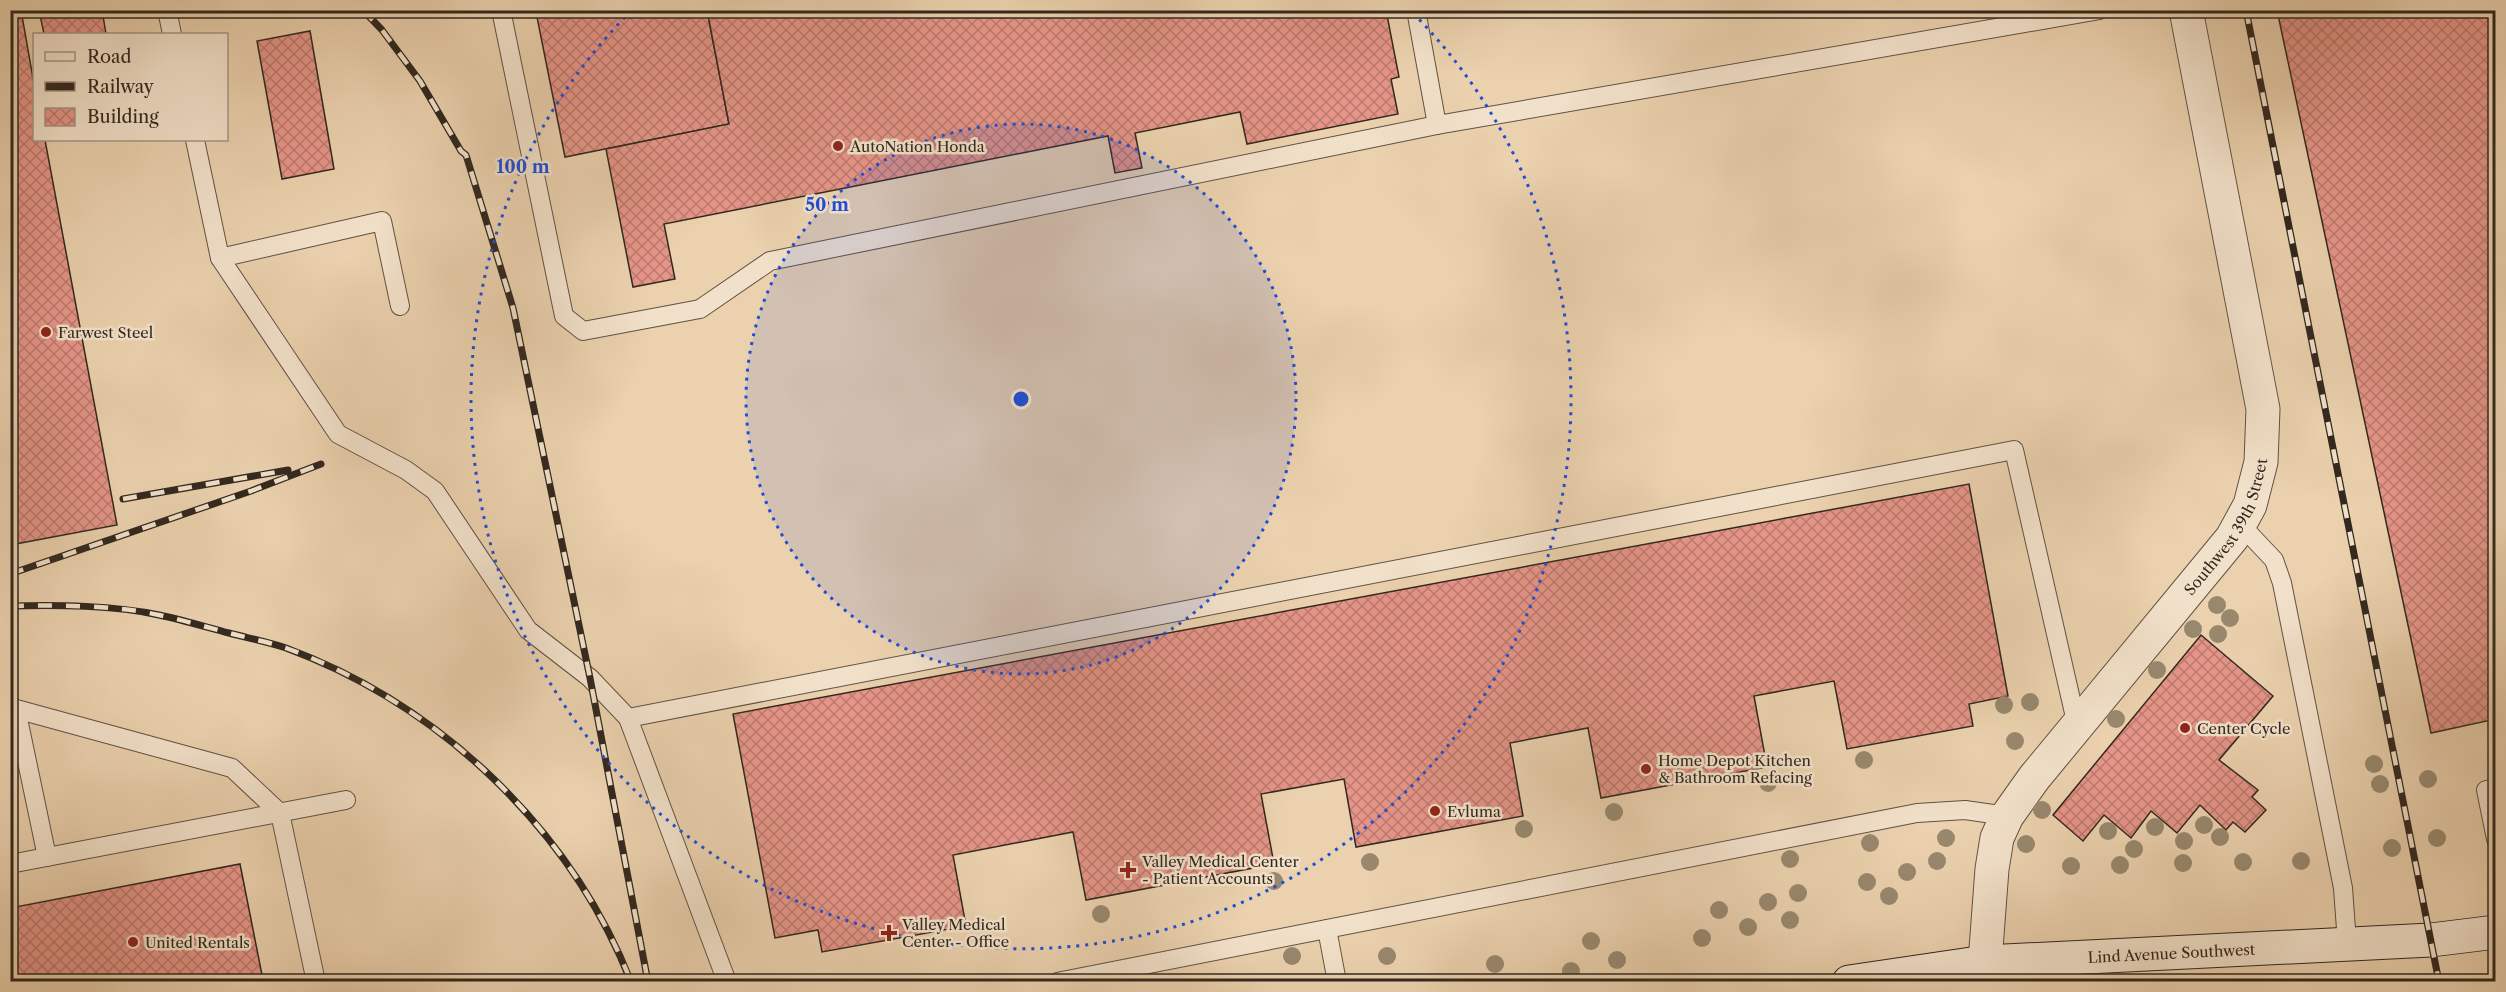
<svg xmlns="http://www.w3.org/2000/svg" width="2506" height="992" viewBox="0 0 2506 992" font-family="'Libre Caslon Text',serif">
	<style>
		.building { fill: url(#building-cross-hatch); stroke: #32281f; stroke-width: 1.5 }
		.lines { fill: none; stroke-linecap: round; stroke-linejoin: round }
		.lane-casing { stroke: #605243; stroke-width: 20 }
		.street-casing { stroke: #605243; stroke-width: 35 }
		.secondary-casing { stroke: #32281f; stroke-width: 35 }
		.lane { stroke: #f2e1ca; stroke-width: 18 }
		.street { stroke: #f2e1ca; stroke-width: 33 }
		.secondary { stroke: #f2e1ca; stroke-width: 33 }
		.rail-casing { stroke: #32281f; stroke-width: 7 }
		.rail { stroke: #f2e1ca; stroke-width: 4.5; stroke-dasharray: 14; stroke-linecap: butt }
		.tree { fill: #98886e }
		.ring { fill: none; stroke: #1d4ed8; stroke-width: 3; stroke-dasharray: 3 6 }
		.poi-dot { fill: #8f2418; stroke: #f2e1ca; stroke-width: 2 }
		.labels { text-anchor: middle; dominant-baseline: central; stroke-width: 5; stroke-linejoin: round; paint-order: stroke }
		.poi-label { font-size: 15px; fill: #32281f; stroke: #f2e1ca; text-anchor: start }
		.street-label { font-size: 15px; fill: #32281f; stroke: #f2e1ca }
		.centre { fill: #1d4ed8; stroke: #f2e1ca; stroke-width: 3 }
		.ring-label { font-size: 18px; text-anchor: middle; font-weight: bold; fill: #1d4ed8; stroke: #f2e1ca; stroke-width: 5; stroke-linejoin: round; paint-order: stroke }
	</style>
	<defs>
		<pattern id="building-cross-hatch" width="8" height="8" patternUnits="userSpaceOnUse" patternTransform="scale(1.5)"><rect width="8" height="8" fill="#e69588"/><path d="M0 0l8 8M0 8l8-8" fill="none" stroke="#bb7a6f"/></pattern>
	</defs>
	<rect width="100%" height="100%" fill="#ebd1ae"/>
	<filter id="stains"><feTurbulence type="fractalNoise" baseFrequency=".00333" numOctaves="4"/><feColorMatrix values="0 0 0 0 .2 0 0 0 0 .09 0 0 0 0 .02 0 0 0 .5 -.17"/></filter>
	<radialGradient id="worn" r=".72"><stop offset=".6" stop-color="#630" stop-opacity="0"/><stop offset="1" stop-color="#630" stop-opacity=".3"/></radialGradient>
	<g class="building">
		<path d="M 10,10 L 21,10 L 34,84 L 34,140 L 45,140 L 117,525 L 10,545 Z"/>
		<path d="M 39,10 L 102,10 L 106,34 L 44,34 Z"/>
		<path d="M 570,10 L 707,10 L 729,124 L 565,157 L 537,17 Z"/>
		<path d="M 707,10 L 1386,10 L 1399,77 L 1391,79 L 1398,114 L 1247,144 L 1240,112 L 1135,133 L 1142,168 L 1115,173 L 1108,136 L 664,224 L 675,279 L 633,287 L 606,149 L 729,124 Z"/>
		<path d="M 2277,10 L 2496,10 L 2496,719 L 2431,733 Z"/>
		<path d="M 310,31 L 334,169 L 282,179 L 257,41 Z"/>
		<path d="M 1969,484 L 2008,696 L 1969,704 L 1973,726 L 1847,749 L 1834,681 L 1754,696 L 1767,767 L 1601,798 L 1588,728 L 1510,743 L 1523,816 L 1356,847 L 1344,779 L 1261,794 L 1274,864 L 1086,900 L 1073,832 L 953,855 L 966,926 L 822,952 L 818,930 L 775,938 L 733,714 Z"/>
		<path d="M 2201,635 L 2273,696 L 2219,760 L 2258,790 L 2252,797 L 2266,810 L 2245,832 L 2233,822 L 2226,830 L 2200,805 L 2177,833 L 2151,811 L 2131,838 L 2104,815 L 2083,841 L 2053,815 Z"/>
		<path d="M 240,864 L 262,975 L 227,982 L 218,982 L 217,978 L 201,982 L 10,982 L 10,908 Z"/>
	</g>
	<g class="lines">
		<defs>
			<g id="lane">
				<path d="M 167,10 L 172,34"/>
				<path d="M 501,10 L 564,316 L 583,331 L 700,309 L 770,261 L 1437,125 L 2100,10"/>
				<path d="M 1416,10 L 1437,125"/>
				<path d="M 195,140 L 220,258 L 338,434 L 406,470 L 435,491 L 528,630 L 590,678 L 628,718"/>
				<path d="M 220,258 L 382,221 L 400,306"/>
				<path d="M 2240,524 L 2274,560 L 2282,583 L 2343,888 L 2347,943"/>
				<path d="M 16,709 L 47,857"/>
				<path d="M 10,710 L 16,709 L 232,768 L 280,813 L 316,982"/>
				<path d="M 2496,788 L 2486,790 L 2496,839"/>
				<path d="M 10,864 L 346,800"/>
				<path d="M 1327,929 L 1337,982"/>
				<path d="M 727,982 L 628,718 L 2014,450 L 2077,726"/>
				<path d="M 1057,982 L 1917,813 L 1965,810 L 2007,816"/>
			</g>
			<g id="street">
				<path id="s1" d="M 1987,982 L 1985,962 L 1992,869 L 1997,838 L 2007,816 L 2034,778 L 2232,538 L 2250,505 L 2261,462 L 2263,409 L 2186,10"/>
			</g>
			<g id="secondary">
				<path id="s2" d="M 1849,982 L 1985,962 L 2431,940 L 2496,932"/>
			</g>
		</defs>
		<use href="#lane" class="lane-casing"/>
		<use href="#street" class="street-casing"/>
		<use href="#secondary" class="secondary-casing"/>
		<use href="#lane" class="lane"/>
		<use href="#street" class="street"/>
		<use href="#secondary" class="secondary"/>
		<defs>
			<g id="rail">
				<path d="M 363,10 L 382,30 L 420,81 L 461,151 L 466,155 L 513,308 L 590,678 L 648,982"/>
				<path d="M 2246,10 L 2439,982"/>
				<path d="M 123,499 L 288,470"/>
				<path d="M 10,574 L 251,491 L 321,464"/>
				<path d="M 10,606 C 57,605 114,605 159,615 C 183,620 206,627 229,633 C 248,638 268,642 286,648 C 440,705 571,829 631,982"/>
			</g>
		</defs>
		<use href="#rail" class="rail-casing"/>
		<use href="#rail" class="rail"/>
	</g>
	<g class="tree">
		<circle cx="2217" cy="605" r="9"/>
		<circle cx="2230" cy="618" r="9"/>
		<circle cx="2193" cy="629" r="9"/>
		<circle cx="2218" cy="634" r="9"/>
		<circle cx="2157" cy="670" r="9"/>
		<circle cx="2030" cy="702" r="9"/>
		<circle cx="2004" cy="705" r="9"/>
		<circle cx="2116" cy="719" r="9"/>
		<circle cx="2015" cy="741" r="9"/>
		<circle cx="1864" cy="760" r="9"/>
		<circle cx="2374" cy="764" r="9"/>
		<circle cx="2428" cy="779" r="9"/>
		<circle cx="1768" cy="783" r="9"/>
		<circle cx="2380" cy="784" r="9"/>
		<circle cx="2042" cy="810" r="9"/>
		<circle cx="1614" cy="812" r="9"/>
		<circle cx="2204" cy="825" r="9"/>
		<circle cx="2155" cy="827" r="9"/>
		<circle cx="1524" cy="829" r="9"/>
		<circle cx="2108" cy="831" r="9"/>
		<circle cx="2220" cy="837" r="9"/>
		<circle cx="1946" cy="838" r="9"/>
		<circle cx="2437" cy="838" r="9"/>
		<circle cx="2184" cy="841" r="9"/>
		<circle cx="1870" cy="843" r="9"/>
		<circle cx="2026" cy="844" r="9"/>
		<circle cx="2392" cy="848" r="9"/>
		<circle cx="2134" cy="849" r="9"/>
		<circle cx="1790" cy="859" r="9"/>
		<circle cx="1937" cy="861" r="9"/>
		<circle cx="2301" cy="861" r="9"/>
		<circle cx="1370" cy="862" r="9"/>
		<circle cx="2243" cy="862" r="9"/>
		<circle cx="2183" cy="863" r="9"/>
		<circle cx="2120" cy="865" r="9"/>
		<circle cx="2071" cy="866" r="9"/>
		<circle cx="1907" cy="872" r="9"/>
		<circle cx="1274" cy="881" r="9"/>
		<circle cx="1867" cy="882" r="9"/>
		<circle cx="1798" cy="893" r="9"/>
		<circle cx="1889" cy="896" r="9"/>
		<circle cx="1768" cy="902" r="9"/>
		<circle cx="1719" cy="910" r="9"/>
		<circle cx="1101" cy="914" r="9"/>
		<circle cx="1790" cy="920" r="9"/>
		<circle cx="1748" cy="927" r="9"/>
		<circle cx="1702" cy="938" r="9"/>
		<circle cx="1591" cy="941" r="9"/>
		<circle cx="1292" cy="956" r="9"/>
		<circle cx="1387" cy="956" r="9"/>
		<circle cx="1617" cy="960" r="9"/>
		<circle cx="1495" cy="964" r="9"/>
		<circle cx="1571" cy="971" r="9"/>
	</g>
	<circle cx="1021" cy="399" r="275" fill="#1d4ed8" fill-opacity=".12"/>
	<g class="ring">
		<circle cx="1021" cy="399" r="275"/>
		<path d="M1413 13A550 550 0 1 1 629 13"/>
	</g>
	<g class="poi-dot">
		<circle cx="838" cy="146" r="6"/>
		<circle cx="46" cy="332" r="6"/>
		<circle cx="2185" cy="728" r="6"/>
		<circle cx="1646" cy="769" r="6"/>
		<circle cx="1435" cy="811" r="6"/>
		<path d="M1125 861h6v6h6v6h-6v6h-6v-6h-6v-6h6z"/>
		<path d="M886 924h6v6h6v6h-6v6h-6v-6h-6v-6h6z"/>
		<circle cx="133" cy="942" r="6"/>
	</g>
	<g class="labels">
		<g class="poi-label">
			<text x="850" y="146">AutoNation Honda</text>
			<text x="58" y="332">Farwest Steel</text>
			<text x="2197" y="728">Center Cycle</text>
			<text x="1658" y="760">Home Depot Kitchen<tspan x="1658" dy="17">&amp; Bathroom Refacing</tspan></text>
			<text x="1447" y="811">Evluma</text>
			<text x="1142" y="861">Valley Medical Center<tspan x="1142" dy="17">- Patient Accounts</tspan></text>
			<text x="902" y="924">Valley Medical<tspan x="902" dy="17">Center - Office</tspan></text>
			<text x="145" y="942">United Rentals</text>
		</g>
		<g class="street-label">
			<text stroke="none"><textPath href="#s1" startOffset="534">Southwest 39th Street</textPath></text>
			<text stroke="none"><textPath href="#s2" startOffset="324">Lind Avenue Southwest</textPath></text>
		</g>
	</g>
	<circle cx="1021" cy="399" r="9" class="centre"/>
	<g class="ring-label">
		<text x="523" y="173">100 m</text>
		<text x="827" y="211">50 m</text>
	</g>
	<rect width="2506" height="992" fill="none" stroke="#ebd1ae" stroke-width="36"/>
	<rect x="12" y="12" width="2482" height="968" fill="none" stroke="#32281f" stroke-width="3"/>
	<rect x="18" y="18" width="2470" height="956" fill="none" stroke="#32281f" stroke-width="1.5"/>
	<rect x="33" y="33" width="195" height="108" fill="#f2e1ca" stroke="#a59786" stroke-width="1.5"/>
	<rect x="45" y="52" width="30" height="9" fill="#f2e1ca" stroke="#a59786" stroke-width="1.5"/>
	<text x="87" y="63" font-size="18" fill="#32281f">Road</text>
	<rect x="45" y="82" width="30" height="9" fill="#32281f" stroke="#a59786" stroke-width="1.5"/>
	<text x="87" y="93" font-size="18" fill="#32281f">Railway</text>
	<rect x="45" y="108" width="30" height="18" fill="url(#building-cross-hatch)" stroke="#a59786" stroke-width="1.5"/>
	<text x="87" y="123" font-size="18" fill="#32281f">Building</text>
	<rect width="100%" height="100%" filter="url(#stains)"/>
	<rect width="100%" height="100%" fill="url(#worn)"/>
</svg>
